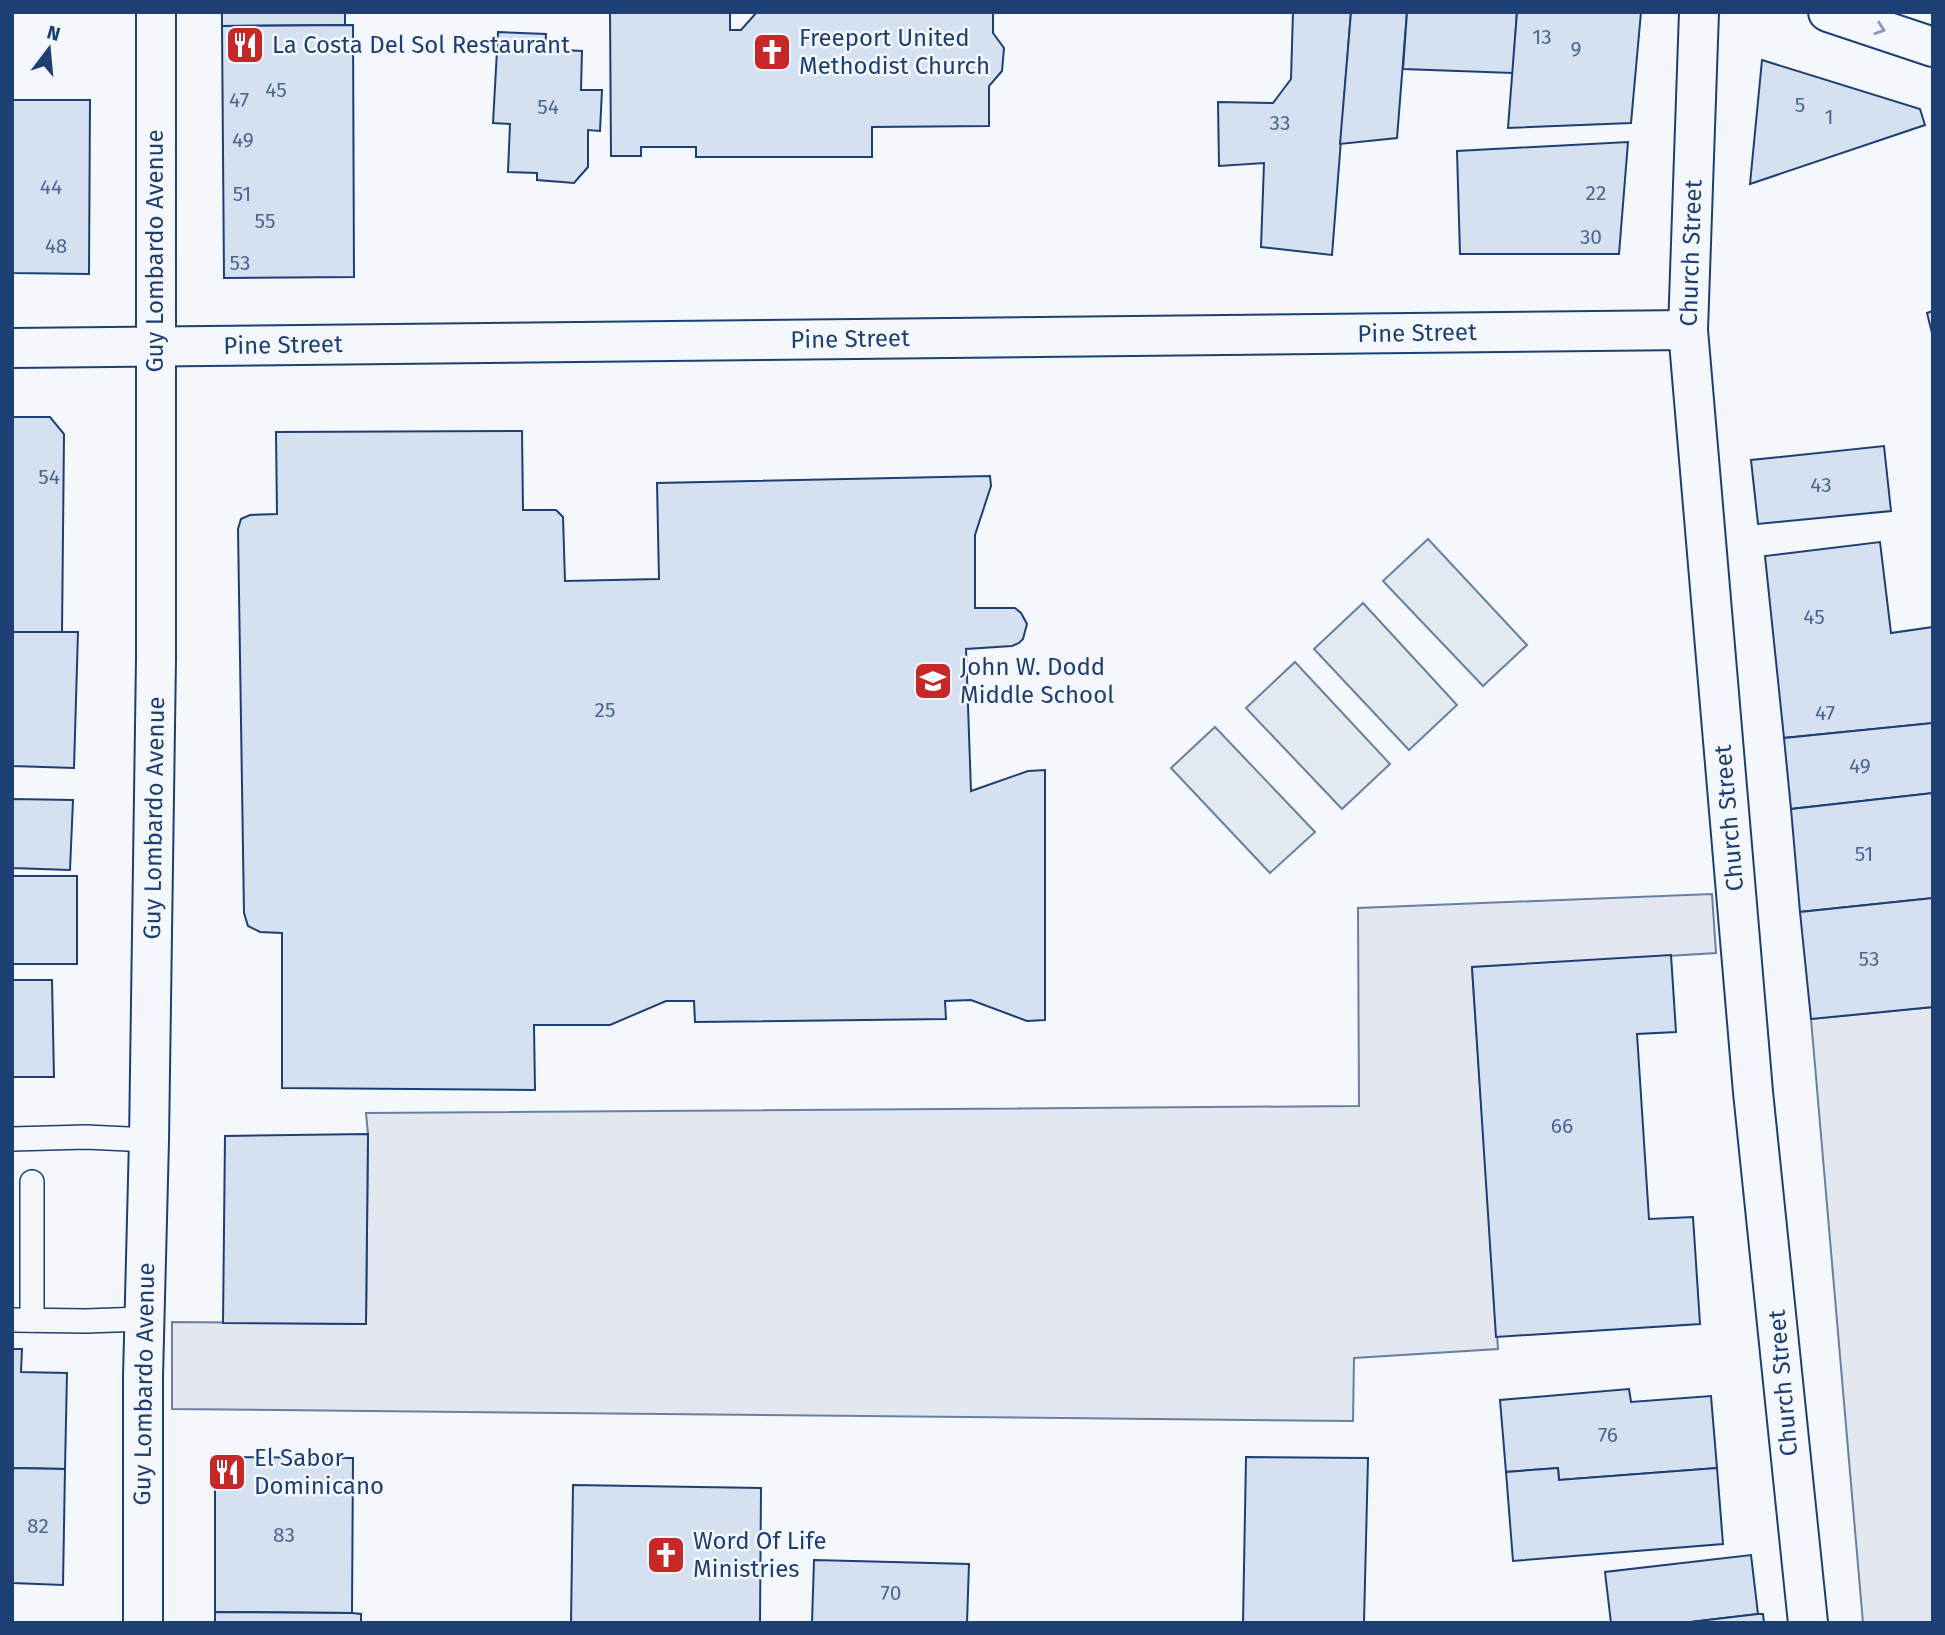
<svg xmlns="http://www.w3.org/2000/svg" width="1945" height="1635" viewBox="0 0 1945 1635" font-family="'Fira Sans',sans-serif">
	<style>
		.green { fill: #e3e9f0; stroke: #687fa3; stroke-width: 2 }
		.parking { fill: #e3e8f0; stroke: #687fa3; stroke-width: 2 }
		.building { fill: #d5e0f0; stroke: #1d3f73; stroke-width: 2 }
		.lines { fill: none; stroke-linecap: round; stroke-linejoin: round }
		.lane-casing { stroke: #1d3f73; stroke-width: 26 }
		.street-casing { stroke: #1d3f73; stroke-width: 42 }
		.secondary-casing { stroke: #1d3f73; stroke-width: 42 }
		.highway-casing { stroke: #1d3f73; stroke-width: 42 }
		.lane { stroke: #f4f7fb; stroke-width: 23 }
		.street { stroke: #f4f7fb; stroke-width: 38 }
		.secondary { stroke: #f4f7fb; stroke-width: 38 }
		.highway { stroke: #f4f7fb; stroke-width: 38 }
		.oneway { stroke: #889bb7 }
		.labels { text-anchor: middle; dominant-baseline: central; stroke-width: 5; stroke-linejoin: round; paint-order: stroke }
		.number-label { font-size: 21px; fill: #4b6792 }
		.poi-label { font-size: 24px; fill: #1d3f73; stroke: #f4f7fb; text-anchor: start }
		.street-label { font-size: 24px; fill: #1d3f73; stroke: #f4f7fb }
	</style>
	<rect width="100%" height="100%" fill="#f4f7fb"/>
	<g class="green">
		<path d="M 1428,539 L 1527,645 L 1483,686 L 1383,581 Z"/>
		<path d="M 1363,603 L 1457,705 L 1409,750 L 1314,649 Z"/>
		<path d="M 1295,662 L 1390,764 L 1342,809 L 1246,708 Z"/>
		<path d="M 1215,727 L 1315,832 L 1270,873 L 1171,768 Z"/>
	</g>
	<g class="parking">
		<path d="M 1712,894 L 1716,953 L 1472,968 L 1498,1349 L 1354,1358 L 1353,1421 L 172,1409 L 172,1322 L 366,1324 L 368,1134 L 366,1113 L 1359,1106 L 1358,908 Z"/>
		<path d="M 1933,1007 L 1933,1623 L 1863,1623 L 1811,1019 Z"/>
	</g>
	<g class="building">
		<path d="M 222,12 L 345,12 L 345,25 L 222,26 Z"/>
		<path d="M 610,12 L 730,12 L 730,30 L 741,30 L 757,12 L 993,12 L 993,33 L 1004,48 L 1002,71 L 989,86 L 989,126 L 872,127 L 872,157 L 696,157 L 696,147 L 641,147 L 641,156 L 611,156 Z"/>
		<path d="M 1293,12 L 1351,12 L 1332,255 L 1261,247 L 1264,163 L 1219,166 L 1218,102 L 1273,103 L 1291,79 Z"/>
		<path d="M 1351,12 L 1407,12 L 1397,138 L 1340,144 Z"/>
		<path d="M 1407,12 L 1517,12 L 1513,73 L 1403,69 Z"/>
		<path d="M 1517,12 L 1641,12 L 1631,123 L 1508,128 Z"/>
		<path d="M 353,25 L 354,277 L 224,278 L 222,26 Z"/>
		<path d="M 498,32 L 546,34 L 545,49 L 582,51 L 581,90 L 602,90 L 600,131 L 588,130 L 588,167 L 574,183 L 537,180 L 537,173 L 508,172 L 510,124 L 493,123 Z"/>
		<path d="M 1762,60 L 1920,109 L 1925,125 L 1750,184 Z"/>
		<path d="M 12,100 L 90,100 L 89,274 L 12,273 Z"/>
		<path d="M 1628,142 L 1619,254 L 1460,254 L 1457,151 Z"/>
		<path d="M 1933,311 L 1933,337 L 1927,313 Z"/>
		<path d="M 12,417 L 50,417 L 64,434 L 62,633 L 12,632 Z"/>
		<path d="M 522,431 L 523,510 L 556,510 L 563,517 L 565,581 L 659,579 L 657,483 L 990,476 L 991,486 L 975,535 L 975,608 L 1015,608 L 1021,613 L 1027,624 L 1023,639 L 1019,643 L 1012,646 L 966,649 L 971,791 L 1028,771 L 1045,770 L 1045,1020 L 1027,1021 L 971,1000 L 945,1001 L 946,1019 L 695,1022 L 694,1001 L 666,1001 L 610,1025 L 534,1025 L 535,1090 L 282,1088 L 282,933 L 260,932 L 248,926 L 244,913 L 238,529 L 241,519 L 250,515 L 277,514 L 276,432 Z"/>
		<path d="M 1884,446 L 1891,511 L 1758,524 L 1751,460 Z"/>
		<path d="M 1880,542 L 1891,633 L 1933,627 L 1933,723 L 1784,738 L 1765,556 Z"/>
		<path d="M 12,632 L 78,632 L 74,768 L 12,766 Z"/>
		<path d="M 1933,723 L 1933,793 L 1791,809 L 1784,738 Z"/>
		<path d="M 1933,793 L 1933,898 L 1800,912 L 1791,809 Z"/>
		<path d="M 12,799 L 73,800 L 70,870 L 12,868 Z"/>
		<rect x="12" y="876" width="65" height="88"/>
		<path d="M 1933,898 L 1933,1007 L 1811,1019 L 1800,912 Z"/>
		<path d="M 1671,955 L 1676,1032 L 1637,1034 L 1649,1219 L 1693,1217 L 1700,1324 L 1496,1337 L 1472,967 Z"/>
		<path d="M 12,980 L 52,980 L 54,1077 L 12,1077 Z"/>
		<path d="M 368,1134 L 366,1324 L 223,1323 L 225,1136 Z"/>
		<path d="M 12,1349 L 22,1349 L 21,1372 L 67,1373 L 65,1469 L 12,1468 Z"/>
		<path d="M 1629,1389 L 1631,1402 L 1711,1396 L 1717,1468 L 1559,1480 L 1558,1468 L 1506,1472 L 1500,1400 Z"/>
		<path d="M 215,1457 L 353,1458 L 352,1613 L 215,1612 Z"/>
		<path d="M 1246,1457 L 1368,1458 L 1364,1623 L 1243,1623 Z"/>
		<path d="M 12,1468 L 65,1469 L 63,1585 L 12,1583 Z"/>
		<path d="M 1558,1468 L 1559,1480 L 1717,1468 L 1723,1544 L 1513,1561 L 1506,1472 Z"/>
		<path d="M 573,1485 L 761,1488 L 760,1623 L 571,1623 Z"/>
		<path d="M 1751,1555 L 1758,1614 L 1682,1623 L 1611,1623 L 1605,1572 Z"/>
		<path d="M 814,1560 L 969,1564 L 967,1623 L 812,1623 Z"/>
		<path d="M 215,1612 L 352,1613 L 361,1614 L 361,1623 L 215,1623 Z"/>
		<path d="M 1758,1614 L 1763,1614 L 1764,1623 L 1682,1623 Z"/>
	</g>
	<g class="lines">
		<defs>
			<g id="lane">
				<path d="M 12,1139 L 86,1137 L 149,1140"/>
				<path d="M 12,1320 L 86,1321 L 143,1319"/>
				<path d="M 32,1320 L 32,1182"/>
			</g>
			<path id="street" d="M 12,348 L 1688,330"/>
			<g id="secondary">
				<path d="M 1699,12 L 1688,330 L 1753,1092 L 1808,1623"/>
				<path d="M 143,1623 L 143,1377 L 149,1140 L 156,658 L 156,12"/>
			</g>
			<path id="highway" d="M 1828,12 L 1933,47"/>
		</defs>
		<use href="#lane" class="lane-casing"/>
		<use href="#street" class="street-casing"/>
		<use href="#secondary" class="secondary-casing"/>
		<use href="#highway" class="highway-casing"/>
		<use href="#lane" class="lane"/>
		<use href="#street" class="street"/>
		<use href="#secondary" class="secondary"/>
		<use href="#highway" class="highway"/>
	</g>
	<defs><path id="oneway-chevron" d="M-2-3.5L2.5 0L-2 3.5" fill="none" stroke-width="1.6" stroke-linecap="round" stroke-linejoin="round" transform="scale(1.75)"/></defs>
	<use class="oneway" href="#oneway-chevron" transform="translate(1880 29) rotate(19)"/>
	<defs>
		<symbol id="restaurant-square" viewBox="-11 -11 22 22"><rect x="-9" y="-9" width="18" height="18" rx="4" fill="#c62828" stroke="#f4f7fb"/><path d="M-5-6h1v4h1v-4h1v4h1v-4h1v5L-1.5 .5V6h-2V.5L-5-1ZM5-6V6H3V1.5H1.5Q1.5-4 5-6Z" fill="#fff"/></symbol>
		<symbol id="church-square" viewBox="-11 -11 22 22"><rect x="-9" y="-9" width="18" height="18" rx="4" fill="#c62828" stroke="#f4f7fb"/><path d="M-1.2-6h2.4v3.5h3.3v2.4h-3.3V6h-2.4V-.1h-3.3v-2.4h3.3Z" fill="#fff"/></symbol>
		<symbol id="school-square" viewBox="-11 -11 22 22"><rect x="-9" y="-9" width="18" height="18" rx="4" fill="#c62828" stroke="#f4f7fb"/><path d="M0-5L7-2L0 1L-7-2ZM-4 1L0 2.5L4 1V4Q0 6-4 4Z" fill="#fff"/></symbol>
	</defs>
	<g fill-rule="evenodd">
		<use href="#restaurant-square" x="223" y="23" width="44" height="44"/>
		<use href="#church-square" x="750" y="30" width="44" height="44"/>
		<use href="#school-square" x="911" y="659" width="44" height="44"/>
		<use href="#restaurant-square" x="205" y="1450" width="44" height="44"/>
		<use href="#church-square" x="644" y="1533" width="44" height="44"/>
	</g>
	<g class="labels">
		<g class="number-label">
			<text x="1542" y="37">13</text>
			<text x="1576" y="49">9</text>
			<text x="276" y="90">45</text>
			<text x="239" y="100">47</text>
			<text x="1800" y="105">5</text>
			<text x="548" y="107">54</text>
			<text x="1829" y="117">1</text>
			<text x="1280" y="123">33</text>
			<text x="243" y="140">49</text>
			<text x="51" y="187">44</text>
			<text x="1596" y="193">22</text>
			<text x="242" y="194">51</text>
			<text x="265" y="221">55</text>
			<text x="1591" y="237">30</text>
			<text x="56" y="246">48</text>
			<text x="240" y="263">53</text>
			<text x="49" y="477">54</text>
			<text x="1821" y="485">43</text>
			<text x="1814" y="617">45</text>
			<text x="605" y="710">25</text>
			<text x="1825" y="713">47</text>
			<text x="1860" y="766">49</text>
			<text x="1864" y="854">51</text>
			<text x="1869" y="959">53</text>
			<text x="1562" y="1126">66</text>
			<text x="1608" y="1435">76</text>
			<text x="38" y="1526">82</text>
			<text x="284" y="1535">83</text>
			<text x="891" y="1593">70</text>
		</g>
		<g class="poi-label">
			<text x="799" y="38">Freeport United<tspan x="799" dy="28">Methodist Church</tspan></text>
			<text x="272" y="45">La Costa Del Sol Restaurant</text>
			<text x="960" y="667">John W. Dodd<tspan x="960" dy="28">Middle School</tspan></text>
			<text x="254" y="1458">El Sabor<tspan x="254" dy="28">Dominicano</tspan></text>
			<text x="693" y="1541">Word Of Life<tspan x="693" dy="28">Ministries</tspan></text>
		</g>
		<g class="street-label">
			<text transform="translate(155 251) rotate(-90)">Guy Lombardo Avenue</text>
			<text transform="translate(1691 253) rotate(-88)">Church Street</text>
			<text transform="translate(1417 333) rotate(-1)">Pine Street</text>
			<text transform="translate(850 339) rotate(-1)">Pine Street</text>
			<text transform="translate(283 345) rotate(-1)">Pine Street</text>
			<text transform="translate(154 818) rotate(-89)">Guy Lombardo Avenue</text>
			<text transform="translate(1729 818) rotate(-95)">Church Street</text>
			<text transform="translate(1783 1383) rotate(-95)">Church Street</text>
			<text transform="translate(144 1384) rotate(-89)">Guy Lombardo Avenue</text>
		</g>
	</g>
	<rect width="1945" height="1635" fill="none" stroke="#1d3f73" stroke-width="28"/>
	<g transform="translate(49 49) rotate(16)" stroke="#f4f7fb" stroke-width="5" paint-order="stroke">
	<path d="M0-5L12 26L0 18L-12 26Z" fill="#1d3f73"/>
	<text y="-10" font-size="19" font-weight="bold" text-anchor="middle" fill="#1d3f73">N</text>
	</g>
</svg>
